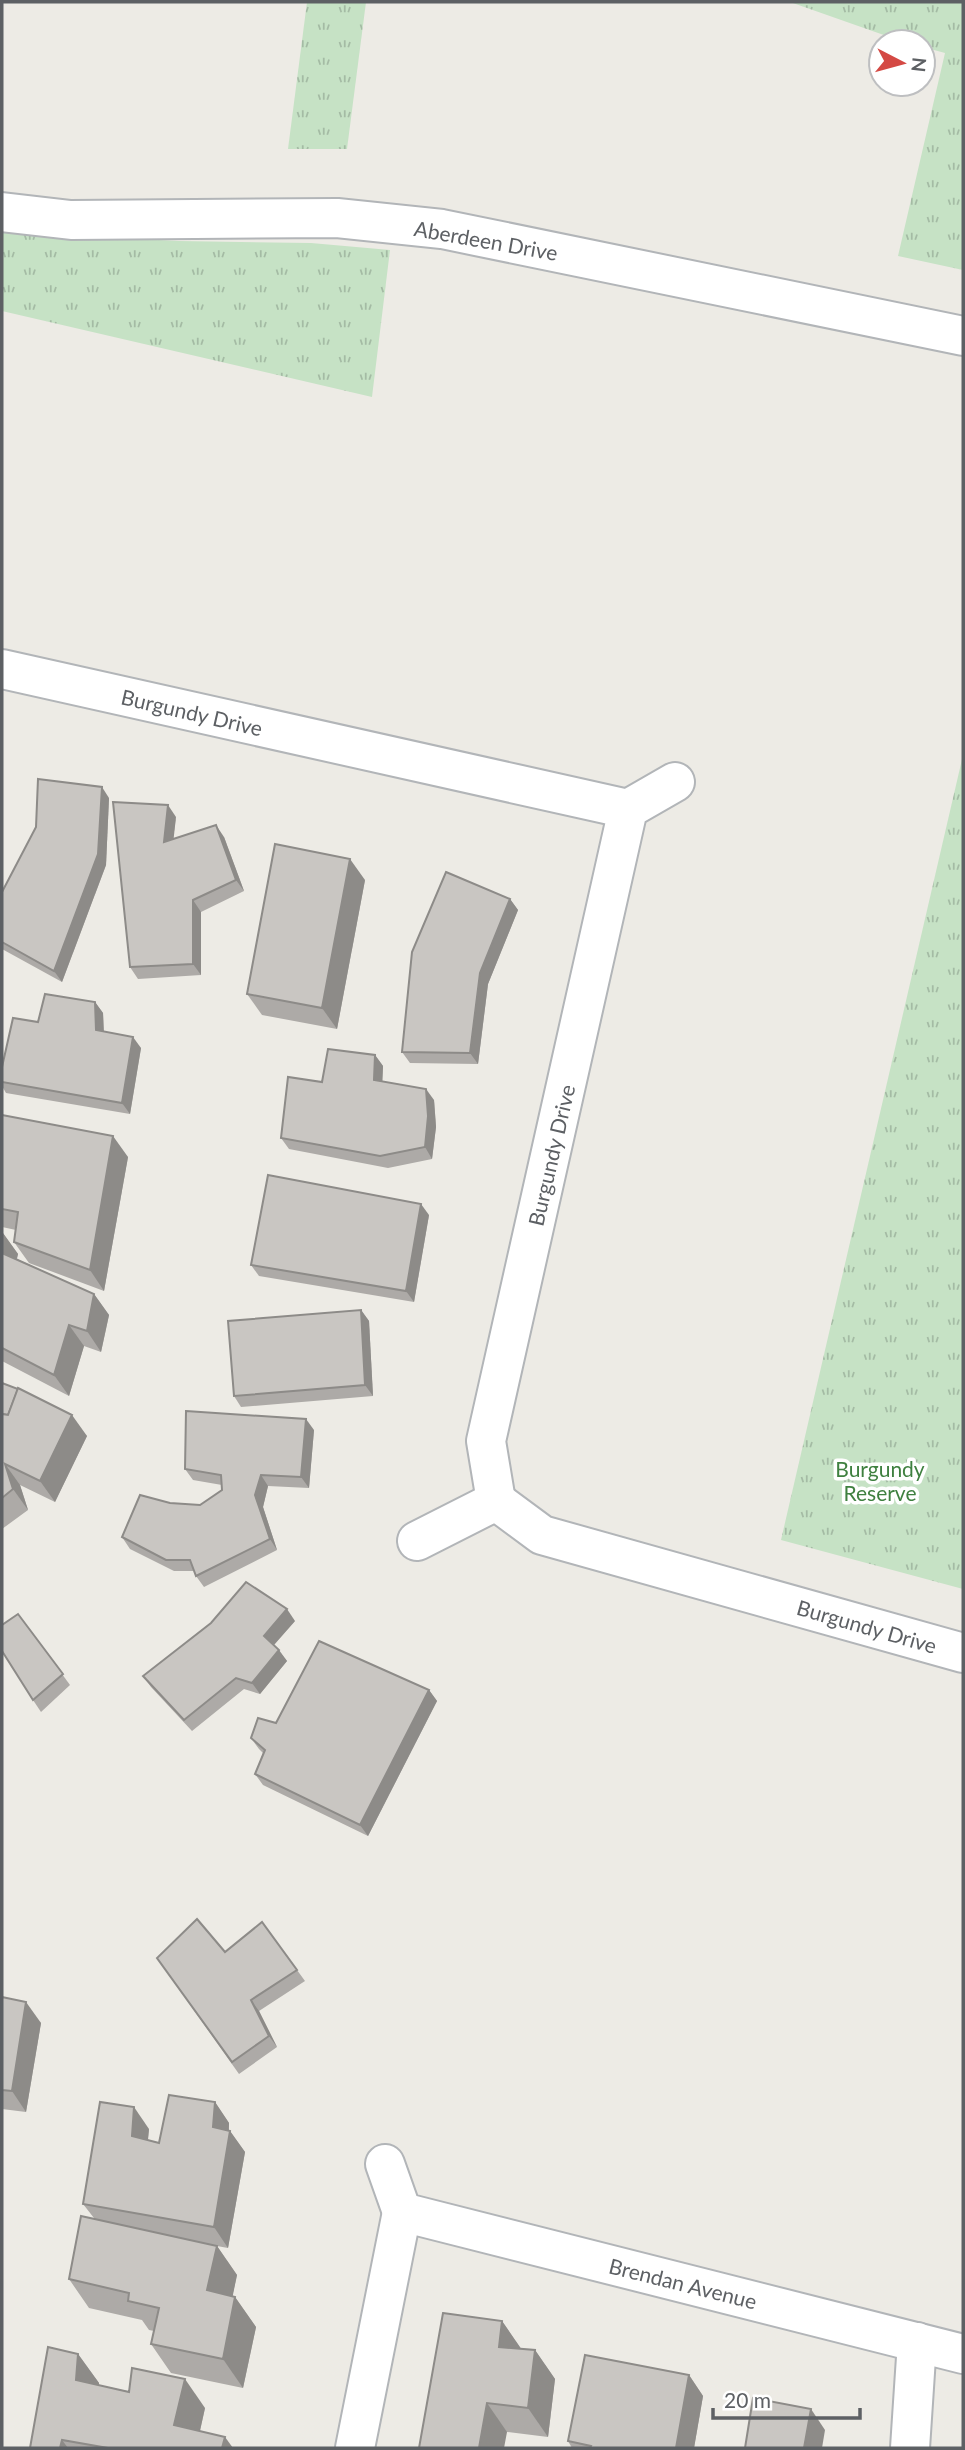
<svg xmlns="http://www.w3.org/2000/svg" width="965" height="2450" viewBox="0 0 965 2450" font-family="Lato,sans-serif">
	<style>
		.grass { fill: url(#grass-tufts) }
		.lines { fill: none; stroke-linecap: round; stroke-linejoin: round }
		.minor-casing { stroke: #b2b5b8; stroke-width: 42 }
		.minor { stroke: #fff; stroke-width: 38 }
		.wall { fill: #adaaa7 }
		.shaded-wall { fill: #8d8b88 }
		.building { fill: #c9c6c2; stroke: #8d8b88; stroke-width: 2 }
		.labels { text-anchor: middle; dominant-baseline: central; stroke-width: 7; stroke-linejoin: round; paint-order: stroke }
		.street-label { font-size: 21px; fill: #5d6064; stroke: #fff }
		.park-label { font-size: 21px; fill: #3f8040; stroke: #fff }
	</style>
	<defs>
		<pattern id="grass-tufts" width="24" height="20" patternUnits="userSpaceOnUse" patternTransform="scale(1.75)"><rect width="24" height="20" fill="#c6e2c5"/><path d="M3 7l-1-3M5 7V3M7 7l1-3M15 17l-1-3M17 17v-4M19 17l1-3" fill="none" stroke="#a4bba4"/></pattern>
	</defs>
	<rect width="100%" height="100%" fill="#edebe5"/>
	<g class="grass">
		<path d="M 307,2 L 366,2 L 347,149 L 288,149 Z"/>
		<path d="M 790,2 L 963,2 L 963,270 L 898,256 L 945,53 L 923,47 L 923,42 L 898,40 Z"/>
		<path d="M 2,232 L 179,241 L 311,243 L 390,250 L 372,397 L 2,311 Z"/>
		<path d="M 963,755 L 963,1589 L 781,1540 Z"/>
	</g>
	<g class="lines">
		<defs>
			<g id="minor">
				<path d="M 2,212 L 71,220 L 337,218 L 442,229 L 963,336"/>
				<path d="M 2,669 L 628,809"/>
				<path d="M 496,1501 L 486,1441 L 628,809 L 675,782"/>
				<path d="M 417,1541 L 496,1501 L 542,1535 L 963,1653"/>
				<path d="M 385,2164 L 402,2212 L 963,2354"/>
				<path d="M 355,2448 L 402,2212"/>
				<path d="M 910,2448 L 917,2342"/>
			</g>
		</defs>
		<use href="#minor" class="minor-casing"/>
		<use href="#minor" class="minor"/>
	</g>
	<g class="wall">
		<path d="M 109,798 L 106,865 L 62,982 L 2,949 L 2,892 Z"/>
		<path d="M 176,817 L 173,839 L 224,837 L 244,891 L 201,912 L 201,975 L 138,979 L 130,967 Z"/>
		<path d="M 365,880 L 337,1029 L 262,1015 L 247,994 Z"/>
		<path d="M 510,899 L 518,910 L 488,984 L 478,1064 L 410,1063 L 402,1052 Z"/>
		<path d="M 95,1002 L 103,1013 L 104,1031 L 141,1048 L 130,1114 L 6,1093 L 2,1086 L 2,1067 L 38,1022 Z"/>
		<path d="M 375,1055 L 383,1066 L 382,1082 L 434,1100 L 436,1127 L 432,1159 L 388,1168 L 289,1149 L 281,1138 L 322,1082 Z"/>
		<path d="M 2,1115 L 128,1157 L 104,1291 L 29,1263 L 14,1242 L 16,1230 L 2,1227 Z"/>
		<path d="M 429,1215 L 414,1302 L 259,1276 L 251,1265 Z"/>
		<path d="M 2,1232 L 18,1254 L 17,1259 L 94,1294 L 109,1315 L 101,1352 L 84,1346 L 69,1396 L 2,1361 Z"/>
		<path d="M 361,1310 L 369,1321 L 373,1396 L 241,1407 L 234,1396 Z"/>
		<path d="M 2,1383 L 87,1436 L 55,1502 L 20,1485 L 28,1510 L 2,1529 Z"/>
		<path d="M 314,1430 L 309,1488 L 268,1486 L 263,1507 L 277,1550 L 204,1587 L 196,1576 L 194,1571 L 174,1571 L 130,1549 L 122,1537 L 170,1503 L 200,1505 L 222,1490 L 222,1485 L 193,1480 L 185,1469 Z"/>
		<path d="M 18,1614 L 70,1685 L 41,1712 L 33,1700 Z"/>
		<path d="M 295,1621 L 274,1645 L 287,1661 L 260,1694 L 244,1689 L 192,1731 L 151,1687 L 143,1676 Z"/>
		<path d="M 429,1690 L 437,1701 L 368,1836 L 263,1785 L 255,1774 L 263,1753 L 259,1749 L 251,1738 Z"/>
		<path d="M 262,1922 L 305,1981 L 259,2011 L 277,2047 L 239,2074 L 157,1958 L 225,1952 Z"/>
		<path d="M 2,1997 L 41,2023 L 26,2112 L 2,2109 Z"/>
		<path d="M 215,2102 L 229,2123 L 229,2130 L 230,2131 L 245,2152 L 228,2248 L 217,2246 L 237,2275 L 232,2297 L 235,2297 L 256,2327 L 243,2388 L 171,2373 L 151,2344 L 154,2331 L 149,2330 L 142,2320 L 89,2308 L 69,2279 L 94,2218 L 83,2204 L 149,2129 L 148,2140 L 159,2143 Z"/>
		<path d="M 502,2321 L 521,2349 L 535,2350 L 555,2379 L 548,2437 L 507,2432 L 419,2448 Z"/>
		<path d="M 78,2354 L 99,2383 L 99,2385 L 205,2408 L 200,2431 L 233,2448 L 30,2448 Z"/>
		<path d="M 689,2375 L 703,2396 L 694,2448 L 572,2448 L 568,2441 Z"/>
	</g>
	<g class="shaded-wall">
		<path d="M 102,787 L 109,798 L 106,865 L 62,982 L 54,971 Z"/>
		<path d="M 168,805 L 176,817 L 172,853 L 164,842 Z"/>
		<path d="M 216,825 L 224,837 L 244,891 L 236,880 Z"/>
		<path d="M 350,859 L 365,880 L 337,1029 L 322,1008 Z"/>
		<path d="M 510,899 L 518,910 L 488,984 L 478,1064 L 470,1053 L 480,973 Z"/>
		<path d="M 193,900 L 201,912 L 201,975 L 193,964 Z"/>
		<path d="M 95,1002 L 103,1013 L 104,1041 L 96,1030 Z"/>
		<path d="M 133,1037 L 141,1048 L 130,1114 L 122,1103 Z"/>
		<path d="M 375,1055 L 383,1066 L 382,1091 L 374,1080 Z"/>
		<path d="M 426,1089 L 434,1100 L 436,1127 L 432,1159 L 425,1147 Z"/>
		<path d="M 113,1136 L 128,1157 L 104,1291 L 90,1270 Z"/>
		<path d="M 421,1204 L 429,1215 L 414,1302 L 406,1291 Z"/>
		<path d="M 3,1233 L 18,1254 L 13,1272 L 2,1256 L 2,1238 Z"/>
		<path d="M 94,1294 L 109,1315 L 101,1352 L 87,1331 Z"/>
		<path d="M 361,1310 L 369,1321 L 373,1396 L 365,1385 Z"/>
		<path d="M 69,1325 L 84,1346 L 69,1396 L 54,1375 Z"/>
		<path d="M 72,1415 L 87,1436 L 55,1502 L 40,1481 Z"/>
		<path d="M 306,1419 L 314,1430 L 309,1488 L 301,1477 Z"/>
		<path d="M 5,1464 L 20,1485 L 28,1510 L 13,1489 Z"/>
		<path d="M 261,1475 L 268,1486 L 263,1507 L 277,1550 L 270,1539 L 255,1495 Z"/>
		<path d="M 287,1609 L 295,1621 L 272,1647 L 264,1636 Z"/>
		<path d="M 279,1650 L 287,1661 L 260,1694 L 252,1683 Z"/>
		<path d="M 429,1690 L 437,1701 L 368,1836 L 360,1825 Z"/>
		<path d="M 251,2000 L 259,2011 L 277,2047 L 269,2036 Z"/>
		<path d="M 26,2002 L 41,2023 L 26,2112 L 12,2091 Z"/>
		<path d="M 215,2102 L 229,2123 L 228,2147 L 230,2131 L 245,2152 L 228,2248 L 214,2227 L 213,2127 Z"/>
		<path d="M 134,2107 L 149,2129 L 146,2157 L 132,2136 Z"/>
		<path d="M 217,2246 L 237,2275 L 228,2319 L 207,2290 Z"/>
		<path d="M 235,2297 L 256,2327 L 243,2388 L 223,2359 Z"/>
		<path d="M 502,2321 L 522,2350 L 499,2347 Z"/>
		<path d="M 535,2350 L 555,2379 L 548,2437 L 528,2408 Z"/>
		<path d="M 78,2354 L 99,2383 L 97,2409 L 76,2380 Z"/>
		<path d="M 689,2375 L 703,2396 L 694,2448 L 676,2448 Z"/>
		<path d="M 185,2379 L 205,2408 L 196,2448 L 174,2425 Z"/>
		<path d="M 487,2403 L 507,2432 L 504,2448 L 479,2448 Z"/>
		<path d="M 811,2409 L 825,2430 L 822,2448 L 804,2448 Z"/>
		<path d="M 225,2437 L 233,2448 L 222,2448 Z"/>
		<path d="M 62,2440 L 68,2448 L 60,2448 Z"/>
	</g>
	<g class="building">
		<path d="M 38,779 L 102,787 L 98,854 L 54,971 L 2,942 L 2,892 L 36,827 Z"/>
		<path d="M 113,802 L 168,805 L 164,842 L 216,825 L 236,880 L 193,900 L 193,964 L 130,967 Z"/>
		<path d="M 275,844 L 350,859 L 322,1008 L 247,994 Z"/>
		<path d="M 446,872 L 510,899 L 480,973 L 470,1053 L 402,1052 L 412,952 Z"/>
		<path d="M 45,994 L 95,1002 L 96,1030 L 133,1037 L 122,1103 L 2,1082 L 2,1067 L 13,1018 L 38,1022 Z"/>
		<path d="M 328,1049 L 375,1055 L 374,1080 L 426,1089 L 428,1116 L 425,1147 L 380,1156 L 281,1138 L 288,1077 L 322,1082 Z"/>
		<path d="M 2,1115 L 113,1136 L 90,1270 L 14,1242 L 18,1212 L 2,1209 Z"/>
		<path d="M 268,1175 L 421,1204 L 406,1291 L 251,1265 Z"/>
		<path d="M 2,1253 L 94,1294 L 87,1331 L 69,1325 L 54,1375 L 2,1348 Z"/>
		<path d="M 361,1310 L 365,1385 L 234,1396 L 228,1321 Z"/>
		<path d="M 2,1383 L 18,1389 L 8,1415 L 2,1414 Z"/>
		<path d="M 18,1388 L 72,1415 L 40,1481 L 5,1464 L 13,1489 L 2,1498 L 2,1414 L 8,1415 Z"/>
		<path d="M 186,1411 L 306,1419 L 301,1477 L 261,1475 L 255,1495 L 270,1539 L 196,1576 L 190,1560 L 166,1560 L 122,1537 L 140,1495 L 170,1503 L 200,1505 L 222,1490 L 221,1475 L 185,1469 Z"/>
		<path d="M 246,1582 L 287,1609 L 264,1636 L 279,1650 L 252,1683 L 236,1678 L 184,1720 L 143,1676 L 211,1623 Z"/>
		<path d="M 18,1614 L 63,1674 L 33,1700 L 2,1651 L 2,1625 Z"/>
		<path d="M 319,1641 L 429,1690 L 360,1825 L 255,1774 L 265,1750 L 251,1738 L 258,1718 L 276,1723 Z"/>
		<path d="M 197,1919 L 225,1952 L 262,1922 L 297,1970 L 251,2000 L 269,2036 L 232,2062 L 157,1958 Z"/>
		<path d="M 2,1997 L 26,2002 L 12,2091 L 2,2090 Z"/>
		<path d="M 169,2095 L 215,2102 L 213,2127 L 230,2131 L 214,2227 L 83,2204 L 100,2102 L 134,2107 L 132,2136 L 159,2143 Z"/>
		<path d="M 81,2216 L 217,2246 L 207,2290 L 235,2297 L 223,2359 L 151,2344 L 159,2308 L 128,2301 L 129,2293 L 69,2279 Z"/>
		<path d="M 443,2313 L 502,2321 L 499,2347 L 535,2350 L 528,2408 L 487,2403 L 479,2448 L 419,2448 Z"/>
		<path d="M 48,2347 L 78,2354 L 76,2380 L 129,2392 L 132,2368 L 185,2379 L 174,2425 L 225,2437 L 222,2448 L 108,2448 L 62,2440 L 60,2448 L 30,2448 Z"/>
		<path d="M 585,2355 L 689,2375 L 676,2448 L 590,2448 L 591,2446 L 568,2441 Z"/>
		<path d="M 753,2398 L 811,2409 L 804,2448 L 745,2448 Z"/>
	</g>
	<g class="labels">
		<g class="street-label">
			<text transform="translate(486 240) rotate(10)">Aberdeen Drive</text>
			<text transform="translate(192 712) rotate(13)">Burgundy Drive</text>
			<text transform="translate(551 1155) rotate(-77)">Burgundy Drive</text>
			<text transform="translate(867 1626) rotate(16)">Burgundy Drive</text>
			<text transform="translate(683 2283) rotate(14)">Brendan Avenue</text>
		</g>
		<g class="park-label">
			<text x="880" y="1468">Burgundy<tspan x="880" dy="24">Reserve</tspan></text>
		</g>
	</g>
	<rect width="965" height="2450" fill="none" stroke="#5d6064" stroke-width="7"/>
	<g transform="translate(902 63) rotate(96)"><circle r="33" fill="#ffffff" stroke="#bebfc1" stroke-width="2"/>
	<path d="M0-5L12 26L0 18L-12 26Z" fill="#d44944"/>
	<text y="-10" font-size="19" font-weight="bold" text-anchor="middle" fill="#5d6064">N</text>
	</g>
	<path d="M713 2408v10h147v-10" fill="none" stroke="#5d6064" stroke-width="3.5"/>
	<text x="724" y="2408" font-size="21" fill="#5d6064" stroke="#ffffff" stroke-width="5" paint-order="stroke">20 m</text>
</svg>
